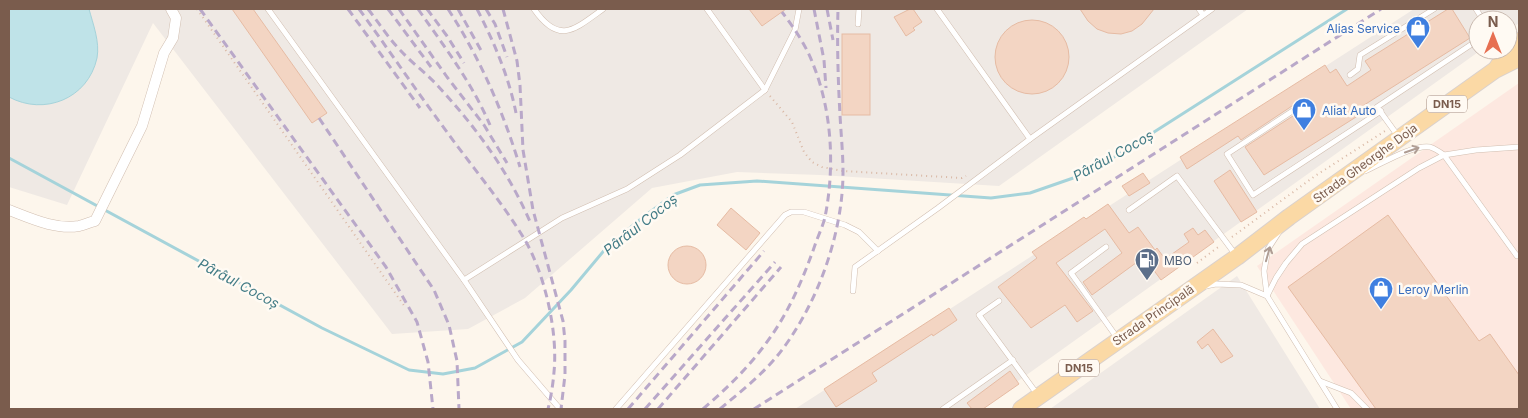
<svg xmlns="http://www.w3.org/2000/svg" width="1528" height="418" viewBox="0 0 1528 418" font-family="Inter,sans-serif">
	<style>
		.commercial { fill: #fde8e0 }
		.industrial { fill: #efe9e4 }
		.water { fill: #bfe3e8; stroke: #a5d3da }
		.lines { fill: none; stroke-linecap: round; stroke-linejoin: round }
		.stream { stroke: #a5d3da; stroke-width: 3 }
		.building { fill: #f3d5c3; stroke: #e6bba3 }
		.service-casing { stroke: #d1beb0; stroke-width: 6 }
		.minor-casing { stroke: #d1beb0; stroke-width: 11 }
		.primary-casing { stroke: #dad1cd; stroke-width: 18 }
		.path { stroke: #d9b8a5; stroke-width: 2; stroke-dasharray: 1 4; stroke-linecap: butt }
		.service { stroke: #fff; stroke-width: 5 }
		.minor { stroke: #fff; stroke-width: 10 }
		.primary { stroke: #fbd9a5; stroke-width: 16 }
		.rail { stroke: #b9a8c9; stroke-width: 3; stroke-dasharray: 8 5; stroke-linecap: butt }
		.oneway { stroke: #af9d94 }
		.labels { text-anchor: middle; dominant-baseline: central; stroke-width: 5; stroke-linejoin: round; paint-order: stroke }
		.shield { fill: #fffaf3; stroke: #a28b7f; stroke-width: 1 }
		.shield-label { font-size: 11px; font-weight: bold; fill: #7a5c4d }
		.shop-label { font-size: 12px; fill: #366cbe; stroke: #fffaf3; text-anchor: start }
		.street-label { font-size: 12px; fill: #7a5c4d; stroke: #fffaf3 }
		.service-label { font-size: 12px; fill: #4e5e75; stroke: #fffaf3; text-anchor: start }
		.water-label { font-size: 14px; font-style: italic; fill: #437c86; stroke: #fffaf3 }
	</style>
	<rect width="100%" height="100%" fill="#fdf6ec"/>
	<path class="commercial" d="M 1519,83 L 1519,409 L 1351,409 L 1257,266 Z"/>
	<g class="industrial">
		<path d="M 9,9 L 1248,9 L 999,186 L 820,175 L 737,172 L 652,188 L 525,298 L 468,329 L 392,334 L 153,23 L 67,205 L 9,187 Z"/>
		<path d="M 1414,9 L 1519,9 L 1519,23 L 1508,31 L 1508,20 L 1478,20 L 1478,50 L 1481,50 L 979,409 L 795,409 Z"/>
		<path d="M 1237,276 L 1320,409 L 1050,409 Z"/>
	</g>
	<path class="water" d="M 9,9 L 89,9 C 93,24 100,42 97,58 C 88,99 44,116 9,97 Z"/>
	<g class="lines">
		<path class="stream" d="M 9,158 L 322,328 L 409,370 L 443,374 L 475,368 L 522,342 L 571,290 L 607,247 L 642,218 L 673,195 L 700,185 L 757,181 L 991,198 L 1030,193 L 1079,176 L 1118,155 L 1347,9"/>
	</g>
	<g class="building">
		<path d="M 232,9 L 253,9 L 327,113 L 312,123 Z"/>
		<path d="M 749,9 L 786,9 L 762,26 Z"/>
		<path d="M 910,9 L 913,9 L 922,22 L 913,28 L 915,30 L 906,36 L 894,17 Z"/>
		<path d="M 1080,9 L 1154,9 L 1142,24 L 1132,31 L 1121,34 L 1108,33 L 1097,29 L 1088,21 Z"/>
		<path d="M 1448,9 L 1452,9 L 1470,38 L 1361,107 L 1364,112 L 1264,175 L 1245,147 L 1296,114 L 1298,109 L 1296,106 L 1292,106 L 1241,140 L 1238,136 L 1187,169 L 1180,157 L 1325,65 L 1330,73 L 1336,69 L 1347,86 L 1371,70 L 1365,61 Z"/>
		<circle cx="1032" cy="57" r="37"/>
		<rect x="842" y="34" width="28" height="81"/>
		<path d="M 1230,170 L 1257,212 L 1241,222 L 1214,181 Z"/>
		<path d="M 1143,173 L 1150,183 L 1129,196 L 1122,186 Z"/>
		<path d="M 1108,204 L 1129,233 L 1138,227 L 1155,250 L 1157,248 L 1165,259 L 1189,242 L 1184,234 L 1193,228 L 1198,235 L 1205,230 L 1214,242 L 1161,280 L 1144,257 L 1092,295 L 1083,282 L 1122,253 L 1105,229 L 1056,263 L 1093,311 L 1077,322 L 1065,305 L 1031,328 L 998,287 L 1037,258 L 1032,252 L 1084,217 L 1086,219 Z"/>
		<path d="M 731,208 L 760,233 L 746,250 L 717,225 Z"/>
		<path d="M 1388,215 L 1479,341 L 1490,334 L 1519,375 L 1519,409 L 1376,409 L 1288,287 Z"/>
		<circle cx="687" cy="265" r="19"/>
		<path d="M 949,308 L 957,320 L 933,336 L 932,334 L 872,373 L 877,381 L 836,407 L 824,389 Z"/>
		<path d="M 1213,329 L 1233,356 L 1221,363 L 1208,344 L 1202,349 L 1197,342 Z"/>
		<path d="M 1010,371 L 1019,384 L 983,409 L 972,409 L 967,403 Z"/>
	</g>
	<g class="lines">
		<defs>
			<g id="service">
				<path d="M 268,9 L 464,280 L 518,360 L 560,409"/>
				<path d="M 534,9 C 559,45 574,30 603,9"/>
				<path d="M 707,9 L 765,90"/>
				<path d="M 937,9 L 1030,139"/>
				<path d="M 1199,9 L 1203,15"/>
				<path d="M 1476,9 L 1483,20"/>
				<path d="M 858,24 L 859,9"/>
				<path d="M 1350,75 L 1358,69 L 1360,55 L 1434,9"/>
				<path d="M 1294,110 L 1227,154 L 1253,195 L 1381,111"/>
				<path d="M 1398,136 L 1377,107 L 1478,40"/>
				<path d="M 1365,171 C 1381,164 1414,144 1430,147 C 1436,149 1440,152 1444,155 L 1517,256 L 1519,255"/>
				<path d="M 1129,210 L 1177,176 L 1235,254"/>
				<path d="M 1279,232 L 1268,249 L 1264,271 L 1267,296 L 1337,409"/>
				<path d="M 1106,247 L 1071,273 L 1118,339"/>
				<path d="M 464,280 L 562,218 L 627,189 L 680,155 L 765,90 L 795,30 L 799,9"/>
				<path d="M 1206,286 L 1216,284 L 1241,285 L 1267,296"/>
				<path d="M 853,291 L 855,267 L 938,208 L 1030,139 L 1212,9"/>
				<path d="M 1267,296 L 1276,278 L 1286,263 L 1302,244 L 1419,168 L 1444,155 L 1476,150 L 1519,147"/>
				<path d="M 999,301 L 979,315 L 1037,394"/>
				<path d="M 1320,381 L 1351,393 L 1367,409"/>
				<path d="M 616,409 L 785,215 L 791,212 L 804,212 L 845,225 L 859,232 L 878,251"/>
				<path d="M 943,409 L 1013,360"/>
			</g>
			<path id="minor" d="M 9,210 C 30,218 55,230 79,226 C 84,225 90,222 95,221 L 142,126 L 164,53 L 173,38 L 176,18 L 171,9"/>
			<g id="primary">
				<path d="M 1498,66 L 1519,41"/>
				<path d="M 1021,409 L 1237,257 L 1289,217 L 1495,70 L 1519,58"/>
			</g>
		</defs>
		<use href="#service" class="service-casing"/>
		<use href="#minor" class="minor-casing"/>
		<use href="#primary" class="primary-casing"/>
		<g class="path">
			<path d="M 197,9 L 405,307"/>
			<path d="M 770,96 L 792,122 L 804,152 L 812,162 L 822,167 L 843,171 L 962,178 L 966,176"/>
			<path d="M 1232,237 L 1315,176 L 1385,131"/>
			<path d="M 1197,263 L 1221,245"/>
		</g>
		<use href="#service" class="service"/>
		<use href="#minor" class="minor"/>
		<use href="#primary" class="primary"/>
		<g class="rail">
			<path d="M 200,9 L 386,267 L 417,322 L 428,362 L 433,409"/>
			<path d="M 348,9 L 420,108"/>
			<path d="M 359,9 C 389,50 417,92 447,132 C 473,168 502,202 525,240 C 545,275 558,332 554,372 C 553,384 551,397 548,409"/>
			<path d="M 368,9 C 379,23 389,39 401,51 C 412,63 426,73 437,85 C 476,127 509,172 531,224"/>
			<path d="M 388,9 L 431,67"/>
			<path d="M 399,9 L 447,77 L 484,125 L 507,163"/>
			<path d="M 418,9 C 444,46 472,83 490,125"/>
			<path d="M 427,9 L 447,36 L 464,63"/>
			<path d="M 448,9 C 480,58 503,111 520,167"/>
			<path d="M 458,9 L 483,54"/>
			<path d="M 477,9 C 494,42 509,77 516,113"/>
			<path d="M 486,9 L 495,24 L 507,57"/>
			<path d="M 503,9 L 517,61 L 520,85 L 523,150 L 533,210 L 563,321 L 565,341 L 565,375 L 561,409"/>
			<path d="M 814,9 L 824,60 L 826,88"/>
			<path d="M 827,9 L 833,40"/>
			<path d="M 319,118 L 434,290 L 449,325 L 457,361 L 459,409"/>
			<path d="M 628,409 L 764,251"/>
			<path d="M 645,409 L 775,262"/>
			<path d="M 658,409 L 781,267"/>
			<path d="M 703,409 C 725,390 746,370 764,346 C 787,316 802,282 815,245 C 818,236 823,226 825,217 C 835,167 832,111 813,64 C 806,45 794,28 782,12"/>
			<path d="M 720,409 C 740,392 762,375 778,355 C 817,306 843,234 843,172 C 843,153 841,134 840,115 C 838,80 837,44 838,9"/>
			<path d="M 754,409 L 1381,9"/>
		</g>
	</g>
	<defs><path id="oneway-shaft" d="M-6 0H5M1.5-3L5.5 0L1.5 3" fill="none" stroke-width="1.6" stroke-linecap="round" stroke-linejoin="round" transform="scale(1.25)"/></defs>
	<g class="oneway">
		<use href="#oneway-shaft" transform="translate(1412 150) rotate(-19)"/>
		<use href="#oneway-shaft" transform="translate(1268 254) rotate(-74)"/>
	</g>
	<defs>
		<symbol id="shop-pin" viewBox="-11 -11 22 30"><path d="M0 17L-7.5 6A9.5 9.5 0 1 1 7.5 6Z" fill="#3f7fe0" stroke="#fffaf3"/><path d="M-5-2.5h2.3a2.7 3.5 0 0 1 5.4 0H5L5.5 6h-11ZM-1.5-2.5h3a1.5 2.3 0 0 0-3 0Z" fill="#fff"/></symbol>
		<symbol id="fuel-pin" viewBox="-11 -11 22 30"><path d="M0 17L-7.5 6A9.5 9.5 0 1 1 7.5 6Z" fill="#5c6f8a" stroke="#fffaf3"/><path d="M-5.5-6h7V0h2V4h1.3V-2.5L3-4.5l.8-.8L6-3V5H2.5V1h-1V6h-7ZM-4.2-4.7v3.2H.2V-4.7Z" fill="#fff"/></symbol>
	</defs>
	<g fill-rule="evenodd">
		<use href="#shop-pin" x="1404" y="14" width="28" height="38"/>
		<use href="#shop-pin" x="1290" y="96" width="28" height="38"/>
		<use href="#fuel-pin" x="1133" y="246" width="28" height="38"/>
		<use href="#shop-pin" x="1367" y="275" width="28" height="38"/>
	</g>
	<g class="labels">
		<g class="shield">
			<rect x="1427" y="95.5" width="40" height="17" rx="4"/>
			<rect x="1059" y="359.5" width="40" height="17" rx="4"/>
		</g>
		<g class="shield-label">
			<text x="1447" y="104">DN15</text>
			<text x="1079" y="368">DN15</text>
		</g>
		<g class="shop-label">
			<text x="1400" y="28" text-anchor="end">Alias Service</text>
			<text x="1322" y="110">Aliat Auto</text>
			<text x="1398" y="289">Leroy Merlin</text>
		</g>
		<g class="street-label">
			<text transform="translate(1365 163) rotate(-36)">Strada Gheorghe Doja</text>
			<text transform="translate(1153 315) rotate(-35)">Strada Principală</text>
		</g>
		<g class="service-label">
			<text x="1164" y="260">MBO</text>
		</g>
		<g class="water-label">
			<text transform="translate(1113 155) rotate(-29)">Pârâul Cocoș</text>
			<text transform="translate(640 224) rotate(-38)">Pârâul Cocoș</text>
			<text transform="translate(239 283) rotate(28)">Pârâul Cocoș</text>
		</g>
	</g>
	<rect width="1528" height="418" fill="none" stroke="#7a5c4d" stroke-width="20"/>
	<g transform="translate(1493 35)"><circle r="24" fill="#fffaf3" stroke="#cabbb1"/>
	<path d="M0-4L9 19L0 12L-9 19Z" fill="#e76f51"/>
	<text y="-8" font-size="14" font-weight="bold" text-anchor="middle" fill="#7a5c4d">N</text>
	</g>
</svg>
